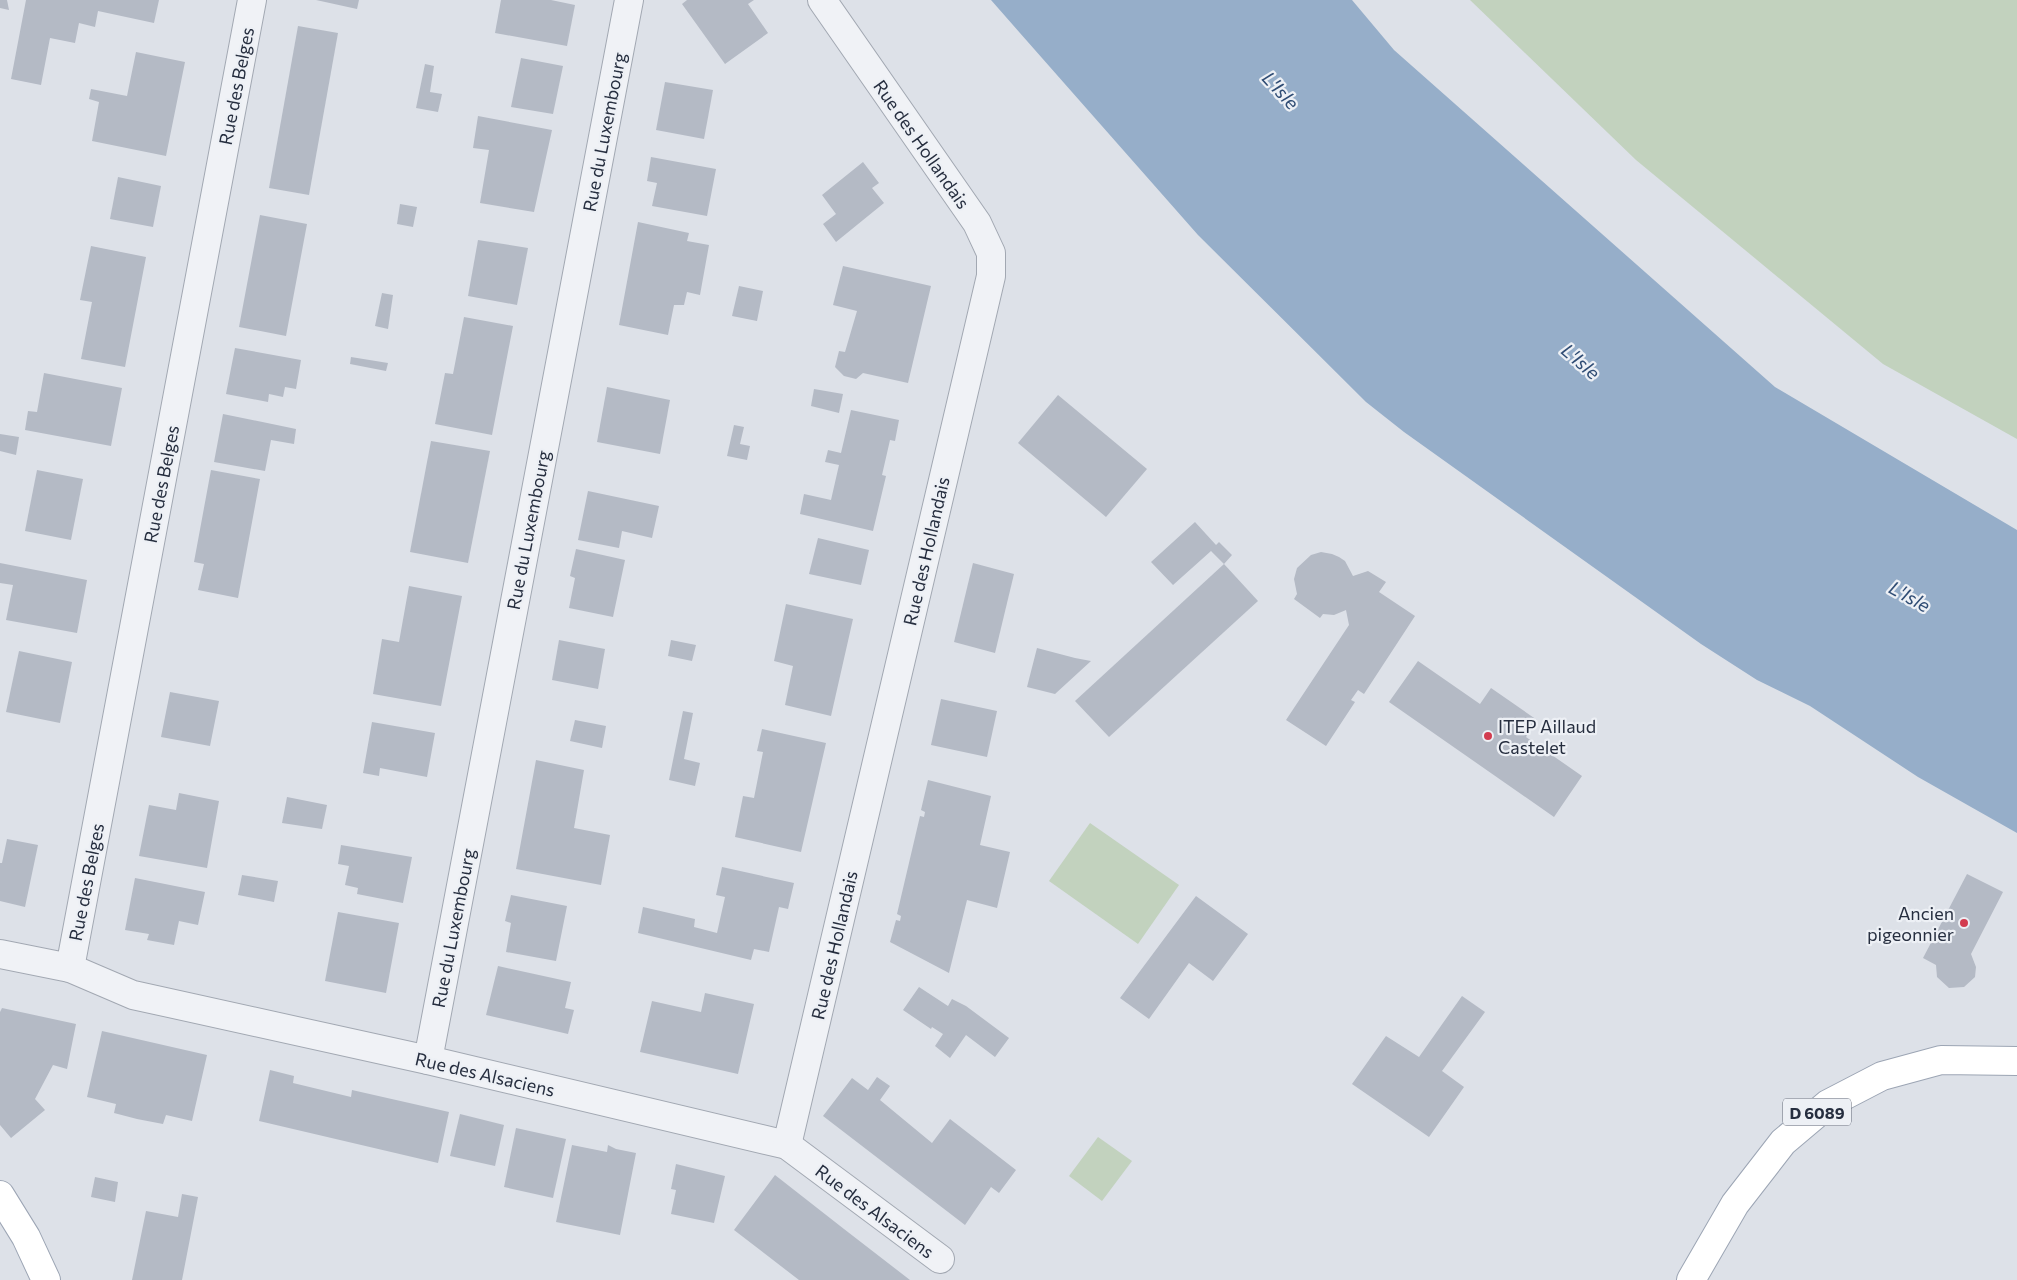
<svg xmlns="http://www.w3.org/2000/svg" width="2017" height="1280" viewBox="0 0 2017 1280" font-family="Commissioner,sans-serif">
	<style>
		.green { fill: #c2d2be }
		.water { fill: #96aec9 }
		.building { fill: #b4bac5 }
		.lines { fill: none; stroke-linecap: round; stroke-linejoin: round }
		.minor-casing { stroke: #a2a8b2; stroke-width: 30 }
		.major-casing { stroke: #9ca5b4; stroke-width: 30 }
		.minor { stroke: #f0f2f6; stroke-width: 28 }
		.major { stroke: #fff; stroke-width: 28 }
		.poi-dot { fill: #d23c4f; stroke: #edf0f5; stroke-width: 2 }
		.labels { text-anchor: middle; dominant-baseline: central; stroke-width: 4.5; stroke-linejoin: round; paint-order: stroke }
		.shield { fill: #edf0f5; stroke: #626876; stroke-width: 1 }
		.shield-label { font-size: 16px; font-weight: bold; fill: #262e3f }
		.street-label { font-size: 18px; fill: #262e3f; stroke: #edf0f5 }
		.poi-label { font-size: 18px; fill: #262e3f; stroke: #edf0f5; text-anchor: start }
		.water-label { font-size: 19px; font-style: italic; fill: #2f4c74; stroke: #edf0f5 }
	</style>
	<rect width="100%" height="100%" fill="#dde1e8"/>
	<g class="green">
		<path d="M 1470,0 L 2017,0 L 2017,439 L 1883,364 L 1636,160 Z"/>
		<path d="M 1090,823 L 1179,885 L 1138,944 L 1049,881 Z"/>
		<path d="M 1098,1137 L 1132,1161 L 1102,1201 L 1069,1176 Z"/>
	</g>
	<path class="water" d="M 991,0 L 1352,0 L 1394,50 L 1775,387 L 2017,530 L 2017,833 L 1918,777 L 1810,706 L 1757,680 L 1701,644 L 1404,432 L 1366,402 L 1198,235 Z"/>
	<g class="building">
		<path d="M 0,0 L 7,0 L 9,10 L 0,8 Z"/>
		<path d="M 26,0 L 159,0 L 154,23 L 98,11 L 95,27 L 79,23 L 75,43 L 50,38 L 41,85 L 11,79 Z"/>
		<path d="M 316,0 L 359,0 L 357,9 Z"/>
		<path d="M 501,0 L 551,0 L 575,5 L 567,46 L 495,33 Z"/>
		<path d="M 687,0 L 754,0 L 748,4 L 768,33 L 725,64 L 682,4 Z"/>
		<path d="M 298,26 L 338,33 L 309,195 L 269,188 Z"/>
		<path d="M 136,52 L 185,62 L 166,156 L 92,141 L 99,102 L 89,99 L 91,89 L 127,96 Z"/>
		<path d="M 521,58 L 563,66 L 553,114 L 511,107 Z"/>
		<path d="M 425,64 L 434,66 L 430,92 L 442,94 L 438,112 L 416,108 Z"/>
		<path d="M 665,82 L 713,90 L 704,139 L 656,130 Z"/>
		<path d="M 478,116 L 552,130 L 534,212 L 480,203 L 489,150 L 473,148 Z"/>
		<path d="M 651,157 L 716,169 L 707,216 L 652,206 L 657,183 L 647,181 Z"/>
		<path d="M 863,162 L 879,183 L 872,188 L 884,203 L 836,242 L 823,224 L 836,214 L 822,195 Z"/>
		<path d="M 118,177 L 161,186 L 153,227 L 110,219 Z"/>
		<path d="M 400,204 L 417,207 L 413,227 L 397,224 Z"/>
		<path d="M 260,215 L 307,224 L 286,336 L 239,327 Z"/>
		<path d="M 638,222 L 689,233 L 687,241 L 709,245 L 700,295 L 687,292 L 684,305 L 674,305 L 668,335 L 619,325 Z"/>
		<path d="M 478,240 L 528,248 L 517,305 L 468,296 Z"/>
		<path d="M 91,246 L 146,257 L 125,367 L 81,359 L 92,302 L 80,300 Z"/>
		<path d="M 843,266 L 931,286 L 908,383 L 863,373 L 856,379 L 844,376 L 835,367 L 839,351 L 845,352 L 857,311 L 833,305 Z"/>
		<path d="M 739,286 L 763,291 L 757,321 L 732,316 Z"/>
		<path d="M 382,293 L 393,295 L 388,329 L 375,326 Z"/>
		<path d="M 464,317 L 513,326 L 492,435 L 435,424 L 445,373 L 453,374 Z"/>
		<path d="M 235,348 L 301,360 L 296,389 L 285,387 L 283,397 L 269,394 L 268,402 L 226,394 Z"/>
		<path d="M 351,357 L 388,363 L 386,371 L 350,364 Z"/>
		<path d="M 44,373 L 122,388 L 111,446 L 25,430 L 28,411 L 37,412 Z"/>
		<path d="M 607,387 L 670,400 L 660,454 L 597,442 Z"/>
		<path d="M 814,389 L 843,394 L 839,413 L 811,406 Z"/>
		<path d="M 1058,395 L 1147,469 L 1106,517 L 1018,443 Z"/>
		<path d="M 851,410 L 899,420 L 895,441 L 890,440 L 882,475 L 886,476 L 873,531 L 800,514 L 804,494 L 831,500 L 839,465 L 825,462 L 828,450 L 841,453 Z"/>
		<path d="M 223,414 L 296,429 L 294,444 L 271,440 L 265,471 L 214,462 Z"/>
		<path d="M 734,425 L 744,427 L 740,444 L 750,446 L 747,460 L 727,456 Z"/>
		<path d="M 0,434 L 19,437 L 16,455 L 0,451 Z"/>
		<path d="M 431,441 L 490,451 L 468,563 L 410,552 Z"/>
		<path d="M 37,470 L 83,479 L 71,540 L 25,531 Z"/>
		<path d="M 211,470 L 260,479 L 238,598 L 198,590 L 204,564 L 194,562 Z"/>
		<path d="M 588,491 L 659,506 L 652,538 L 622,531 L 619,548 L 578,540 Z"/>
		<path d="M 1195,522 L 1216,545 L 1219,542 L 1232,555 L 1224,564 L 1211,551 L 1173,585 L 1151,562 Z"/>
		<path d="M 818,538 L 869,550 L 861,585 L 809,574 Z"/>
		<path d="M 576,549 L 625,560 L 613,617 L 569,608 L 575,578 L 570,576 Z"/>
		<path d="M 1321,552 L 1332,554 L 1339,557 L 1345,561 L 1353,576 L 1368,571 L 1386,582 L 1379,592 L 1415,616 L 1364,694 L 1358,690 L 1351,700 L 1355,702 L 1326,746 L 1286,720 L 1349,625 L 1346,610 L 1334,615 L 1323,614 L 1320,618 L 1294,599 L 1297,594 L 1294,579 L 1297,568 L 1311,555 Z"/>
		<path d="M 0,563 L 87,580 L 77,633 L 6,620 L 13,585 L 0,583 Z"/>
		<path d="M 973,563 L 1014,574 L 995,653 L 954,642 Z"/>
		<path d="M 1224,564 L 1258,601 L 1109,737 L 1075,701 Z"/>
		<path d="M 409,586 L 462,596 L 441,706 L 373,694 L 382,639 L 399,642 Z"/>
		<path d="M 786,604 L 853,619 L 831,716 L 785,705 L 793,666 L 774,661 Z"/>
		<path d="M 559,640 L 605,649 L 598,689 L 552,680 Z"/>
		<path d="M 671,640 L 696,645 L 692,661 L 668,656 Z"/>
		<path d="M 1037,648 L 1075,658 L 1091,661 L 1055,694 L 1027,687 Z"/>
		<path d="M 19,651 L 72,662 L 60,723 L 6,712 Z"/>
		<path d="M 1418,661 L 1480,704 L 1491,688 L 1537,720 L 1526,737 L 1582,776 L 1554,817 L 1389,702 Z"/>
		<path d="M 170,692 L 219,701 L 210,746 L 161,737 Z"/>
		<path d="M 941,699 L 997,711 L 987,757 L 931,745 Z"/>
		<path d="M 683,711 L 693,713 L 684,759 L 700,763 L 695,786 L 669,780 Z"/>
		<path d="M 575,720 L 606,726 L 602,748 L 570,741 Z"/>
		<path d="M 372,722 L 435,733 L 427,777 L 380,768 L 379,776 L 363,773 Z"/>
		<path d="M 762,729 L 826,743 L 801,852 L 735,837 L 743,796 L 754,798 L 763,752 L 757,751 Z"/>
		<path d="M 536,760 L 584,770 L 574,828 L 610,835 L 601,885 L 516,869 Z"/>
		<path d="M 928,780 L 991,796 L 980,845 L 1010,852 L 997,908 L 967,900 L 949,973 L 890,942 L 896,920 L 900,921 L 901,916 L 897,914 L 920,816 L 924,817 L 925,812 L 921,810 Z"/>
		<path d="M 179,793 L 219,801 L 207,868 L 139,856 L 149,805 L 176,810 Z"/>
		<path d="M 287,797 L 327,805 L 322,829 L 282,823 Z"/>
		<path d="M 7,839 L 38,845 L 25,907 L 0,901 L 0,863 L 2,863 Z"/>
		<path d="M 341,845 L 412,857 L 403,903 L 357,894 L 358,888 L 345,885 L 349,866 L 338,864 Z"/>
		<path d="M 722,867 L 794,883 L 788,909 L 779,907 L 769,952 L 754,949 L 751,960 L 638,933 L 643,907 L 695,919 L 694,927 L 717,933 L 725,897 L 716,895 Z"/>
		<path d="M 1967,874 L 2003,892 L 1971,954 L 1976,967 L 1975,977 L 1964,987 L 1949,988 L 1937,977 L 1936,965 L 1923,958 Z"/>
		<path d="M 242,875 L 278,881 L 274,902 L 238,895 Z"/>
		<path d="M 135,878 L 205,892 L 198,925 L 179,921 L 174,945 L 147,940 L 149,934 L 125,930 Z"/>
		<path d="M 511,895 L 567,906 L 556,961 L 506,952 L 511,923 L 505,921 Z"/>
		<path d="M 1196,896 L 1248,934 L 1213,981 L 1189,963 L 1149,1019 L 1120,998 Z"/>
		<path d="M 338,912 L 399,923 L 386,993 L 325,981 Z"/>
		<path d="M 498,966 L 571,982 L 565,1008 L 574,1010 L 568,1034 L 486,1015 Z"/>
		<path d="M 919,987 L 948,1006 L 952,999 L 966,1006 L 1009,1038 L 995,1057 L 966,1035 L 950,1058 L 935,1046 L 943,1034 L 932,1027 L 931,1029 L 903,1010 Z"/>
		<path d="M 705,993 L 754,1004 L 738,1074 L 640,1052 L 652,1001 L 701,1012 Z"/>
		<path d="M 1462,996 L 1485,1012 L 1442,1071 L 1464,1087 L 1429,1137 L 1352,1084 L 1386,1036 L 1419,1057 Z"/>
		<path d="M 2,1008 L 76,1024 L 67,1069 L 53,1065 L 35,1099 L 45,1110 L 11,1138 L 0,1125 L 0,1012 Z"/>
		<path d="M 102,1031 L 207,1055 L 192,1121 L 166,1115 L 163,1124 L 137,1119 L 114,1113 L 116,1104 L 87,1097 Z"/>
		<path d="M 270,1070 L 294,1076 L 293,1083 L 351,1097 L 352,1090 L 449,1112 L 438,1163 L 259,1121 Z"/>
		<path d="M 877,1077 L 890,1086 L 880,1100 L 932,1143 L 950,1119 L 1016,1170 L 999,1193 L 991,1187 L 965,1225 L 823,1116 L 852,1078 L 868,1090 Z"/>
		<path d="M 460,1114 L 504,1125 L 495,1166 L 450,1156 Z"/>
		<path d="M 516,1128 L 566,1139 L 553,1198 L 504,1187 Z"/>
		<path d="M 572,1145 L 607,1152 L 608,1145 L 616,1149 L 636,1153 L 620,1235 L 556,1222 Z"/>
		<path d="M 676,1164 L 725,1176 L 714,1223 L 671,1214 L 676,1190 L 671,1189 Z"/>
		<path d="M 775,1175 L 844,1229 L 910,1280 L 799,1280 L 734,1230 Z"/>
		<path d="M 95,1177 L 118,1182 L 115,1202 L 91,1197 Z"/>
		<path d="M 182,1194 L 198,1197 L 182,1280 L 132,1280 L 146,1211 L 178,1217 Z"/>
	</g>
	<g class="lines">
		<defs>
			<g id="minor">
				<path d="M 0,954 L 70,968 L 133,995 L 428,1060 L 787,1145 L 940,1259"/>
				<path d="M 70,968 L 252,0"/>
				<path d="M 428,1060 L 629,0"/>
				<path d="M 787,1145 L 991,276 L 991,253 L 977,223 L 822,0"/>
			</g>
			<g id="major">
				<path d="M 0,1195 L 26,1237 L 46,1280"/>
				<path d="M 1691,1280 L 1735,1204 L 1783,1142 L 1828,1104 L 1882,1076 L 1941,1060 L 2017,1061"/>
			</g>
		</defs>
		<use href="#minor" class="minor-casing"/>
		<use href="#major" class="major-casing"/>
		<use href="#minor" class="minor"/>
		<use href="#major" class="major"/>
	</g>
	<g class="poi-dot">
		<circle cx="1488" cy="736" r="5"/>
		<circle cx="1964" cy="923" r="5"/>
	</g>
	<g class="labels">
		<rect class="shield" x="1783" y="1098.5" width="68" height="27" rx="4"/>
		<g class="shield-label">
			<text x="1817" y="1112">D 6089</text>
		</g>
		<g class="street-label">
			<text transform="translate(236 86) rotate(-79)">Rue des Belges</text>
			<text transform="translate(604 132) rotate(-79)">Rue du Luxembourg</text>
			<text transform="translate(922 144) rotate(55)">Rue des Hollandais</text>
			<text transform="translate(161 484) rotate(-79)">Rue des Belges</text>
			<text transform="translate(528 530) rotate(-79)">Rue du Luxembourg</text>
			<text transform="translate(926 551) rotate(-77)">Rue des Hollandais</text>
			<text transform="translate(86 882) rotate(-79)">Rue des Belges</text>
			<text transform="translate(453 928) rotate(-79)">Rue du Luxembourg</text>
			<text transform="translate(834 945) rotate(-77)">Rue des Hollandais</text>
			<text transform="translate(485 1074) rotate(13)">Rue des Alsaciens</text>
			<text transform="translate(875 1211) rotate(37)">Rue des Alsaciens</text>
		</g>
		<g class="poi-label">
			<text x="1498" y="726">ITEP Aillaud<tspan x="1498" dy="21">Castelet</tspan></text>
			<text x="1954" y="913" text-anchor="end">Ancien<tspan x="1954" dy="21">pigeonnier</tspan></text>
		</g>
		<g class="water-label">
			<text transform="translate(1281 90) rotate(47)">L'Isle</text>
			<text transform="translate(1581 361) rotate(41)">L'Isle</text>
			<text transform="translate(1910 596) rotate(29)">L'Isle</text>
		</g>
	</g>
</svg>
